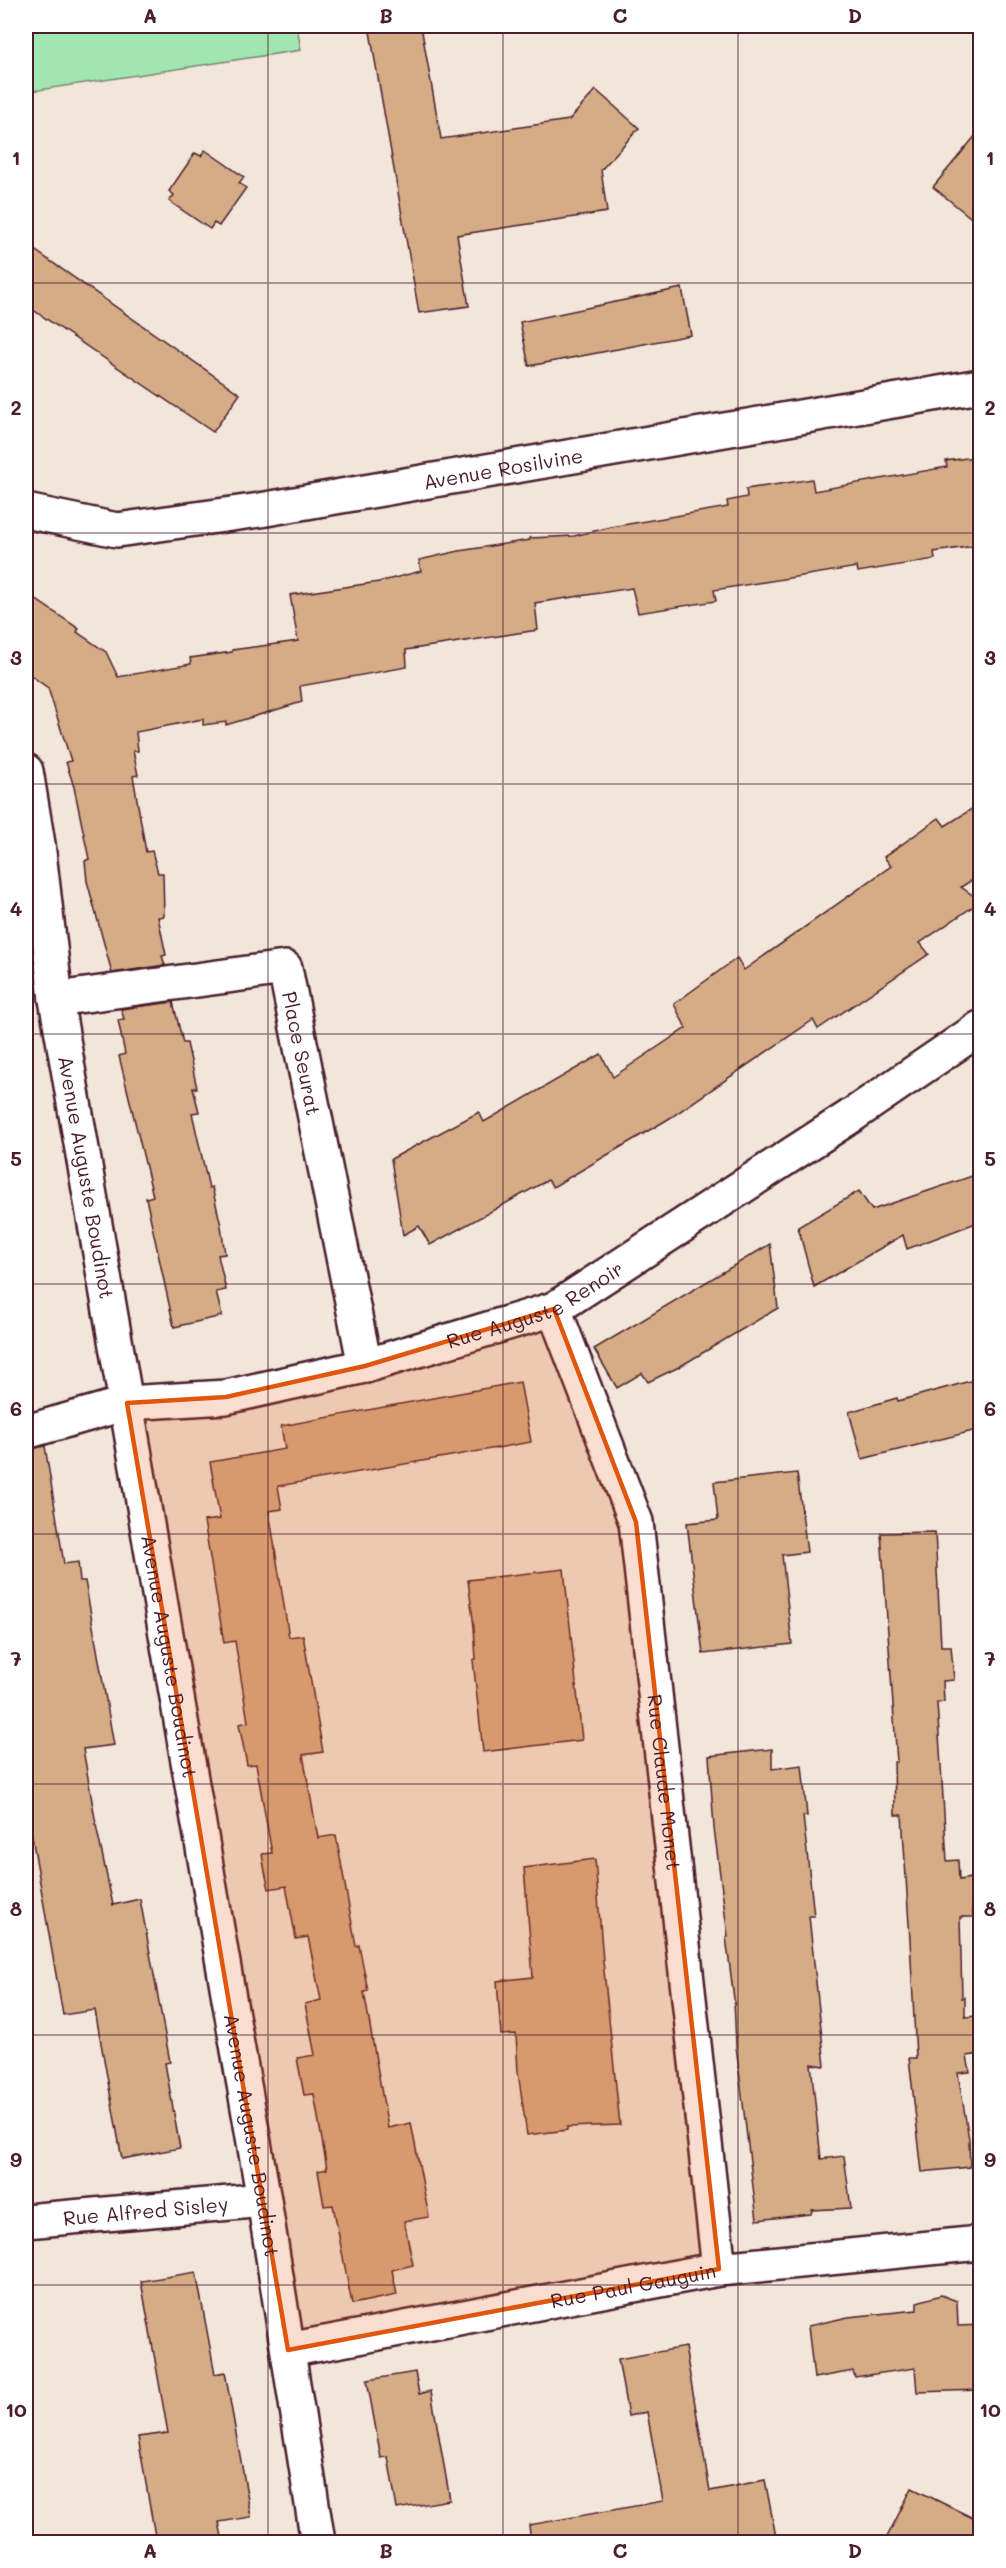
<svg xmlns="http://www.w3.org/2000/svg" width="1006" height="2568" viewBox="0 0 1006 2568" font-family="Mali,sans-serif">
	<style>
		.green { fill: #a1e6b1; stroke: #76826e; stroke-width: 1.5 }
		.building { fill: #d5ac86; stroke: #4a1f2b; stroke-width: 1.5 }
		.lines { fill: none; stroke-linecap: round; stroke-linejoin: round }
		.minor-casing { stroke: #4a1f2b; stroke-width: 38 }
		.minor { stroke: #fff; stroke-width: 33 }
		.marked { fill: #e0560e; fill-opacity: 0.2; stroke: #e0560e; stroke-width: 4.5; stroke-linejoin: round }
		.grid { fill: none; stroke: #4a1f2b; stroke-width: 1.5; stroke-opacity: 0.55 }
		.labels { text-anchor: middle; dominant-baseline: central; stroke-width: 4.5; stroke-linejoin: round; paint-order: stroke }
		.street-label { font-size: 20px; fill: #4a1f2b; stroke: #fff }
		.neatline { fill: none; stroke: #4a1f2b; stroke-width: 2 }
		.grid-label { font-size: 20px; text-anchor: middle; font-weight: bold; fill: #4a1f2b }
	</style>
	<rect width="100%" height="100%" fill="#f2e6db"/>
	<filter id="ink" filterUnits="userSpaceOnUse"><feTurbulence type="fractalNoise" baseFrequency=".0167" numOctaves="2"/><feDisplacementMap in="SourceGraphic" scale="12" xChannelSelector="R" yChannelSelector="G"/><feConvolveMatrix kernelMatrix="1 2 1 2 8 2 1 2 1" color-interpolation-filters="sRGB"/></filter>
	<g filter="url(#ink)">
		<path class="green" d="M 26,26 L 297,26 L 301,50 L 26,92 Z"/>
		<g class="building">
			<path d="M 369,26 L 421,26 L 441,139 L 569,120 L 596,90 L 639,128 L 601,170 L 607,212 L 457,235 L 469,306 L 419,313 Z"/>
			<path d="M 981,129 L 981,226 L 933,187 Z"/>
			<path d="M 205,150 L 244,177 L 239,183 L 246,188 L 219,226 L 214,223 L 210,229 L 169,201 L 174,195 L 169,191 L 195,153 L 201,156 Z"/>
			<path d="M 26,244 L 240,394 L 213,432 L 26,305 Z"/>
			<path d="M 682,288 L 691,335 L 529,366 L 520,322 Z"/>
			<path d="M 981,456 L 981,545 L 934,552 L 935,559 L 858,572 L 857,567 L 714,590 L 716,601 L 638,613 L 632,588 L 535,603 L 538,630 L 406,650 L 407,667 L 300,686 L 302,702 L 226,725 L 226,722 L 203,725 L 203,719 L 136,732 L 138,751 L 133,751 L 138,775 L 133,776 L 146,852 L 152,851 L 158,873 L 163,873 L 164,916 L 158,917 L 166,955 L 162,956 L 165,965 L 112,973 L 87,881 L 85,861 L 89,859 L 74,787 L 66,762 L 71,761 L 48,688 L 26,672 L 26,593 L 79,629 L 77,632 L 106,652 L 118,677 L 191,664 L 190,658 L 232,652 L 232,650 L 298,641 L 290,595 L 379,582 L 421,571 L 419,560 L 459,551 L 530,540 L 530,538 L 574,536 L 611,527 L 728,507 L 727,501 L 747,497 L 746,489 L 812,479 L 814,491 L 947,467 L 946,461 Z"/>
			<path d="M 981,803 L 981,874 L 961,887 L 981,901 L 920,943 L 929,954 L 818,1029 L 813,1020 L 670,1118 L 553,1187 L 548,1180 L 430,1245 L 419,1226 L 403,1235 L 391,1159 L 479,1112 L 484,1122 L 601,1054 L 613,1077 L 686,1028 L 674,1004 L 737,958 L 744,970 L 891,866 L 884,857 L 939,818 L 945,826 Z"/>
			<path d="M 173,1002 L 183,1043 L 187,1043 L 197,1088 L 193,1088 L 199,1112 L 192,1113 L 209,1188 L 212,1187 L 221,1226 L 225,1254 L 218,1255 L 226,1290 L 216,1292 L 222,1316 L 174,1327 L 146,1198 L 153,1196 L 119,1056 L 125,1054 L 118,1020 L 124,1019 L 121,1009 Z"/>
			<path d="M 981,1173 L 981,1221 L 907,1249 L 903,1235 L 814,1287 L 798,1227 L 859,1191 L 872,1210 Z"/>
			<path d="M 770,1244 L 778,1308 L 679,1367 L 648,1382 L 642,1373 L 617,1388 L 594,1349 Z"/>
			<path d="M 981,1378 L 981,1429 L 862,1459 L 849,1412 L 897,1398 L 898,1401 Z"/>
			<path d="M 520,1382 L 531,1442 L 278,1486 L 282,1509 L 269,1511 L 289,1637 L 303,1635 L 323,1752 L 303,1755 L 318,1838 L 336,1835 L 356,1946 L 359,1945 L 368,1991 L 364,1992 L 388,2128 L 411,2123 L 429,2217 L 404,2221 L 413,2265 L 392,2270 L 397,2295 L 352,2304 L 333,2205 L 324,2206 L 318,2171 L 327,2169 L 314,2094 L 304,2095 L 297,2058 L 315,2055 L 305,2004 L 321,2000 L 308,1937 L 296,1939 L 286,1886 L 269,1889 L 265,1872 L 262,1854 L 272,1853 L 256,1764 L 247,1765 L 239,1724 L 248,1722 L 235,1641 L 224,1643 L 204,1521 L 220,1519 L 210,1462 L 285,1449 L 281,1426 Z"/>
			<path d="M 45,1446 L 64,1564 L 78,1562 L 80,1581 L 85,1581 L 114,1745 L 83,1749 L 97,1830 L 113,1905 L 140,1899 L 170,2062 L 165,2063 L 180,2148 L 122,2159 L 95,2010 L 63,2015 L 26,1802 L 26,1450 Z"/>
			<path d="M 797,1473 L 807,1552 L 782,1555 L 792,1644 L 703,1654 L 687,1523 L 718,1520 L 714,1482 Z"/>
			<path d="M 935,1532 L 941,1646 L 951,1646 L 954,1680 L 943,1681 L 944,1702 L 937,1703 L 947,1861 L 958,1860 L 959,1880 L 971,1878 L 973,1917 L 960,1917 L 962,1998 L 965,1997 L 965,2017 L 978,2016 L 981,2054 L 967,2056 L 970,2072 L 958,2073 L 969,2139 L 970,2167 L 922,2172 L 909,2058 L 916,2058 L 910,1940 L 902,1815 L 895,1815 L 894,1762 L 897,1762 L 881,1533 Z"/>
			<path d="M 564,1569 L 582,1740 L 483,1752 L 473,1660 L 476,1659 L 474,1627 L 468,1580 Z"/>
			<path d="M 772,1749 L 772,1769 L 802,1765 L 807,1816 L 803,1816 L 814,1916 L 809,1916 L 825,2066 L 811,2064 L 821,2159 L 844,2156 L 851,2208 L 812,2210 L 811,2214 L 757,2220 L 736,2046 L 734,1999 L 726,1937 L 728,1937 L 714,1828 L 709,1756 Z"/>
			<path d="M 595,1859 L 603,1961 L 620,2125 L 567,2127 L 567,2130 L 527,2135 L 518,2072 L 516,2034 L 501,2035 L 497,1981 L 533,1977 L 524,1868 Z"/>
			<path d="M 196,2272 L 215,2374 L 225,2372 L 251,2517 L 219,2522 L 223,2542 L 156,2542 L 138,2437 L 168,2433 L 141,2281 Z"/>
			<path d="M 941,2295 L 957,2301 L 958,2326 L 981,2325 L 981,2390 L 917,2392 L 915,2368 L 855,2377 L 853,2371 L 814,2378 L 808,2326 L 848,2317 L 917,2310 L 917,2302 Z"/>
			<path d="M 685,2347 L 710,2491 L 765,2480 L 776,2537 L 770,2537 L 771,2542 L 531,2542 L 529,2525 L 663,2501 L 647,2412 L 628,2416 L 618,2359 Z"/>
			<path d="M 415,2372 L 419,2394 L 431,2391 L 450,2500 L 397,2509 L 388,2457 L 381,2458 L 367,2380 Z"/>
			<path d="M 912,2488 L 981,2522 L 981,2542 L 885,2541 Z"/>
		</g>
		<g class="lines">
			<defs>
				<g id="minor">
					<path id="s1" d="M 26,511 L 117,530 L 260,510 L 980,386"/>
					<path id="s2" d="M 26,771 L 38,844 L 56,999 L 264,2200 L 318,2542"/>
					<path id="s3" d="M 56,999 L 285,968 L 365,1366"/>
					<path id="s4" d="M 554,1309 L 636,1522 L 719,2269"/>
					<path id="s5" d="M 26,1432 L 127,1403 L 226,1397 L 365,1366 L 554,1309 L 851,1116 L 980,1028"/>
					<path id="s6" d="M 26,2221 L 264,2200"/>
					<path id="s7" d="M 288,2350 L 719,2269 L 980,2243"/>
				</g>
			</defs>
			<use href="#minor" class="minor-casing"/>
			<use href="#minor" class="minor"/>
		</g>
	</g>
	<path class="marked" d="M 554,1309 L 636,1522 L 719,2269 L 288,2350 L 127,1403 L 226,1397 L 365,1366 Z"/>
	<path class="grid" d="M 268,26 L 268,2542M 503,26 L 503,2542M 738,26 L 738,2542M 26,283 L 980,283M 26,533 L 980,533M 26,784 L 980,784M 26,1034 L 980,1034M 26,1284 L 980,1284M 26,1534 L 980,1534M 26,1784 L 980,1784M 26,2035 L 980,2035M 26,2285 L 980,2285"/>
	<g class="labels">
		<g class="street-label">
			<text stroke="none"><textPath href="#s1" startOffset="484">Avenue Rosilvine</textPath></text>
			<text stroke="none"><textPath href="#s3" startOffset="318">Place Seurat</textPath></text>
			<text stroke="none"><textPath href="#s2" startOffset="411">Avenue Auguste Boudinot</textPath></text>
			<text stroke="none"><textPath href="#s5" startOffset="528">Rue Auguste Renoir</textPath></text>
			<text stroke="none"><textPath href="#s2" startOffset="897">Avenue Auguste Boudinot</textPath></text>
			<text stroke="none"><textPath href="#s4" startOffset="490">Rue Claude Monet</textPath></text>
			<text stroke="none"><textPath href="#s2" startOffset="1383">Avenue Auguste Boudinot</textPath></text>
			<text stroke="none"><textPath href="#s6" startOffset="120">Rue Alfred Sisley</textPath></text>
			<text stroke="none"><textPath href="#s7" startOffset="351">Rue Paul Gauguin</textPath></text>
		</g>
	</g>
	<rect width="1006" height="2568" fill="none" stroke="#fff" stroke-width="66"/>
	<rect x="33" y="33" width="940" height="2502" class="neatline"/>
	<g class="grid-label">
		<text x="150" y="23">A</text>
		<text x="386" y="23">B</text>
		<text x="620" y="23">C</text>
		<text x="855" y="23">D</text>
		<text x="16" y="165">1</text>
		<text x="990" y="165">1</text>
		<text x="16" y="415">2</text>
		<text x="990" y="415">2</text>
		<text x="16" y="665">3</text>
		<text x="990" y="665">3</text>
		<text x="16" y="916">4</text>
		<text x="990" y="916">4</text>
		<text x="16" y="1166">5</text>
		<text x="990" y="1166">5</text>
		<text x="16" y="1416">6</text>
		<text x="990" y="1416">6</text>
		<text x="16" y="1666">7</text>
		<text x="990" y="1666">7</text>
		<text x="16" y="1916">8</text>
		<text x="990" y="1916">8</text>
		<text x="16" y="2167">9</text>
		<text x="990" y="2167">9</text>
		<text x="16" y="2417">10</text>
		<text x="990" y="2417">10</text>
		<text x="150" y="2558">A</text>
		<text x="386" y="2558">B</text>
		<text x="620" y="2558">C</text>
		<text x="855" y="2558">D</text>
	</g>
</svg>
